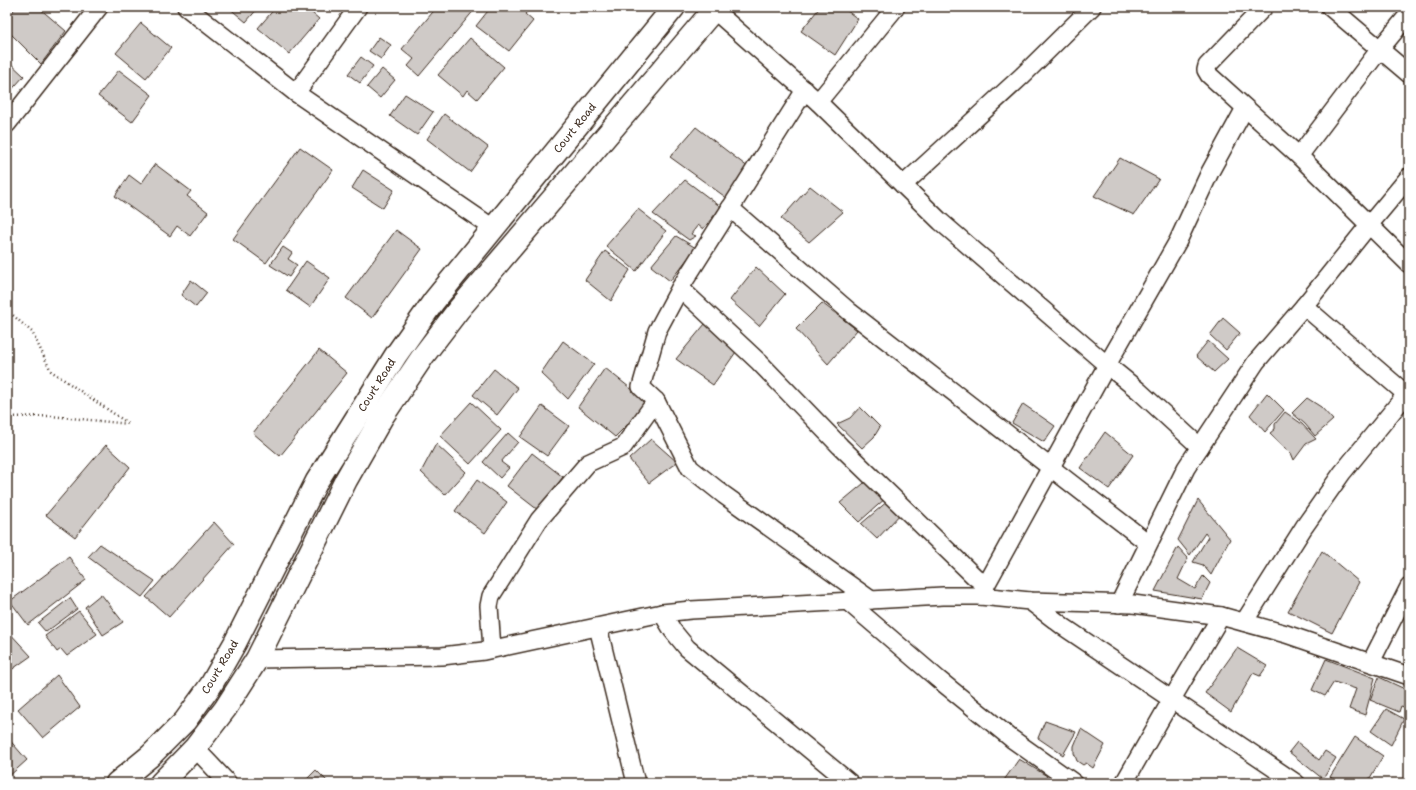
<svg xmlns="http://www.w3.org/2000/svg" width="1416" height="790" viewBox="0 0 1416 790" font-family="'Shantell Sans',sans-serif">
	<style>
		.building { fill: #cfcac7; stroke: #3b2a1e }
		.lines { fill: none; stroke-linecap: round; stroke-linejoin: round }
		.minor-casing { stroke: #3b2a1e; stroke-width: 20 }
		.secondary-casing { stroke: #3b2a1e; stroke-width: 25 }
		.path { stroke: #3b2a1e; stroke-width: 2.5; stroke-dasharray: 1 3; stroke-linecap: butt }
		.minor { stroke: #fff; stroke-width: 17 }
		.secondary { stroke: #fff; stroke-width: 22 }
		.labels { text-anchor: middle; dominant-baseline: central; stroke-width: 3; stroke-linejoin: round; paint-order: stroke }
		.street-label { font-size: 11px; fill: #3b2a1e; stroke: #fff }
	</style>
	<rect width="100%" height="100%" fill="#fff"/>
	<filter id="ink" filterUnits="userSpaceOnUse"><feTurbulence type="fractalNoise" baseFrequency=".025" numOctaves="2"/><feDisplacementMap in="SourceGraphic" scale="8" xChannelSelector="R" yChannelSelector="G"/><feConvolveMatrix kernelMatrix="1 2 1 2 8 2 1 2 1" color-interpolation-filters="sRGB"/></filter>
	<g filter="url(#ink)">
		<g class="building">
			<path d="M 16,7 L 38,7 L 66,31 L 41,64 L 7,30 L 7,19 Z"/>
			<path d="M 228,7 L 259,7 L 246,22 Z"/>
			<path d="M 276,7 L 305,7 L 319,19 L 289,54 L 258,28 Z"/>
			<path d="M 437,7 L 472,7 L 475,9 L 419,76 L 408,66 L 414,59 L 402,49 Z"/>
			<path d="M 491,7 L 531,7 L 525,14 L 533,21 L 509,51 L 476,26 Z"/>
			<path d="M 820,7 L 842,7 L 858,19 L 835,55 L 801,31 Z"/>
			<path d="M 141,23 L 171,48 L 146,78 L 116,53 Z"/>
			<path d="M 379,37 L 391,45 L 381,59 L 369,51 Z"/>
			<path d="M 470,38 L 504,67 L 477,99 L 467,90 L 463,96 L 438,75 Z"/>
			<path d="M 361,57 L 373,66 L 360,83 L 348,74 Z"/>
			<path d="M 7,60 L 24,76 L 7,95 Z"/>
			<path d="M 382,69 L 395,80 L 380,98 L 367,87 Z"/>
			<path d="M 119,70 L 152,95 L 132,122 L 98,96 Z"/>
			<path d="M 405,94 L 433,112 L 417,135 L 390,116 Z"/>
			<path d="M 444,114 L 488,147 L 470,172 L 427,139 Z"/>
			<path d="M 696,127 L 749,168 L 731,201 L 670,157 Z"/>
			<path d="M 300,147 L 333,170 L 266,263 L 233,239 Z"/>
			<path d="M 1120,158 L 1159,179 L 1134,215 L 1094,196 Z"/>
			<path d="M 155,164 L 191,191 L 187,196 L 208,212 L 190,236 L 177,226 L 170,236 L 115,196 L 129,175 L 141,184 Z"/>
			<path d="M 363,170 L 394,190 L 383,208 L 352,188 Z"/>
			<path d="M 685,180 L 721,207 L 703,229 L 698,225 L 691,234 L 696,236 L 689,240 L 653,214 Z"/>
			<path d="M 810,186 L 843,212 L 809,242 L 781,219 Z"/>
			<path d="M 638,209 L 666,231 L 636,271 L 606,246 Z"/>
			<path d="M 396,230 L 422,249 L 372,318 L 346,298 Z"/>
			<path d="M 676,236 L 696,248 L 670,281 L 651,266 Z"/>
			<path d="M 283,247 L 292,253 L 288,259 L 297,265 L 289,277 L 270,265 Z"/>
			<path d="M 605,251 L 630,270 L 611,301 L 585,280 Z"/>
			<path d="M 306,261 L 330,278 L 310,307 L 286,290 Z"/>
			<path d="M 756,267 L 785,294 L 759,326 L 730,300 Z"/>
			<path d="M 191,280 L 207,293 L 196,307 L 181,295 Z"/>
			<path d="M 822,303 L 857,330 L 828,364 L 796,329 Z"/>
			<path d="M 1223,318 L 1240,333 L 1226,350 L 1210,335 Z"/>
			<path d="M 705,324 L 738,349 L 713,385 L 676,359 Z"/>
			<path d="M 563,341 L 594,364 L 568,399 L 541,373 Z"/>
			<path d="M 1208,341 L 1228,359 L 1214,372 L 1196,356 Z"/>
			<path d="M 319,350 L 347,373 L 280,456 L 253,433 Z"/>
			<path d="M 605,368 L 649,403 L 615,437 L 578,407 Z"/>
			<path d="M 494,369 L 518,388 L 497,415 L 473,395 Z"/>
			<path d="M 1267,393 L 1284,410 L 1265,432 L 1250,415 Z"/>
			<path d="M 1307,398 L 1321,407 L 1333,420 L 1315,436 L 1305,424 L 1292,413 Z"/>
			<path d="M 471,402 L 501,430 L 470,464 L 440,436 Z"/>
			<path d="M 1023,404 L 1055,426 L 1044,442 L 1012,423 Z"/>
			<path d="M 542,406 L 569,426 L 547,456 L 520,437 Z"/>
			<path d="M 860,407 L 880,427 L 874,437 L 862,448 L 837,424 L 850,418 Z"/>
			<path d="M 1285,412 L 1302,424 L 1316,439 L 1306,444 L 1294,460 L 1291,453 L 1285,449 L 1270,433 L 1275,429 L 1275,424 Z"/>
			<path d="M 1105,432 L 1133,455 L 1109,489 L 1080,468 Z"/>
			<path d="M 508,433 L 518,442 L 501,462 L 509,468 L 500,478 L 483,462 Z"/>
			<path d="M 651,439 L 677,462 L 649,483 L 629,459 Z"/>
			<path d="M 436,444 L 466,472 L 445,495 L 421,472 Z"/>
			<path d="M 106,445 L 130,467 L 75,537 L 46,515 Z"/>
			<path d="M 532,453 L 563,477 L 538,510 L 507,486 Z"/>
			<path d="M 869,479 L 887,497 L 859,522 L 840,503 Z"/>
			<path d="M 477,480 L 507,502 L 485,533 L 455,511 Z"/>
			<path d="M 889,500 L 902,512 L 877,539 L 861,524 Z"/>
			<path d="M 1198,500 L 1230,539 L 1211,575 L 1203,565 L 1193,562 L 1208,537 L 1205,533 L 1190,555 L 1178,540 Z"/>
			<path d="M 214,522 L 234,544 L 169,617 L 146,597 Z"/>
			<path d="M 100,544 L 155,581 L 142,597 L 88,557 Z"/>
			<path d="M 1178,547 L 1188,558 L 1178,579 L 1195,589 L 1203,576 L 1210,583 L 1202,599 L 1155,591 Z"/>
			<path d="M 1322,551 L 1359,582 L 1332,633 L 1288,611 Z"/>
			<path d="M 69,557 L 86,580 L 28,625 L 10,601 Z"/>
			<path d="M 101,594 L 123,622 L 103,635 L 85,607 Z"/>
			<path d="M 70,598 L 77,609 L 46,632 L 38,623 Z"/>
			<path d="M 79,611 L 97,634 L 67,656 L 61,649 L 57,652 L 45,636 Z"/>
			<path d="M 7,630 L 31,656 L 7,673 Z"/>
			<path d="M 1237,648 L 1267,666 L 1260,676 L 1253,673 L 1231,712 L 1205,693 Z"/>
			<path d="M 1326,659 L 1375,678 L 1365,715 L 1349,709 L 1356,689 L 1334,682 L 1325,696 L 1312,690 Z"/>
			<path d="M 57,675 L 80,707 L 43,738 L 18,709 Z"/>
			<path d="M 1379,677 L 1409,691 L 1409,701 L 1406,708 L 1401,706 L 1399,712 L 1370,700 Z"/>
			<path d="M 1386,709 L 1404,719 L 1391,745 L 1371,731 Z"/>
			<path d="M 1045,721 L 1076,732 L 1063,755 L 1038,738 Z"/>
			<path d="M 1081,729 L 1105,745 L 1093,768 L 1086,763 L 1083,765 L 1077,761 L 1074,753 L 1074,746 Z"/>
			<path d="M 7,737 L 27,760 L 7,778 Z"/>
			<path d="M 1355,737 L 1383,756 L 1367,783 L 1340,783 L 1330,777 Z"/>
			<path d="M 1297,742 L 1319,760 L 1325,751 L 1336,758 L 1323,779 L 1289,752 Z"/>
			<path d="M 1019,759 L 1047,776 L 1043,783 L 1002,783 Z"/>
			<path d="M 316,770 L 329,783 L 303,783 Z"/>
		</g>
		<g class="lines">
			<defs>
				<g id="minor">
					<path d="M 186,7 L 296,93 L 358,7"/>
					<path d="M 1264,7 L 1207,66 L 1206,70 L 1209,75 L 1299,156 L 1409,264"/>
					<path d="M 1330,7 L 1409,74"/>
					<path d="M 714,10 L 818,102 L 941,222 L 1107,365 L 1139,391 L 1200,447"/>
					<path d="M 296,93 L 493,228"/>
					<path d="M 818,102 L 896,7"/>
					<path d="M 7,124 L 99,7"/>
					<path d="M 1299,156 L 1380,49 L 1409,14"/>
					<path d="M 903,185 L 1022,76 L 1092,7"/>
					<path d="M 730,208 L 850,312 L 1148,543"/>
					<path d="M 680,288 L 759,362 L 840,446 L 975,577 L 986,585"/>
					<path d="M 1304,306 L 1406,394"/>
					<path d="M 656,401 L 690,468 L 724,495 L 871,600"/>
					<path d="M 980,596 L 1107,365 L 1178,241 L 1210,172 L 1245,108"/>
					<path d="M 847,601 L 938,679 L 1012,739 L 1074,783"/>
					<path d="M 1030,601 L 1064,627 L 1296,783"/>
					<path d="M 1119,604 L 1186,468 L 1256,362 L 1304,306 L 1369,225 L 1409,177"/>
					<path d="M 662,613 L 673,631 L 687,648 L 850,783"/>
					<path d="M 1244,622 L 1304,527 L 1342,473 L 1409,391"/>
					<path d="M 598,627 L 636,783"/>
					<path d="M 492,649 L 489,606 L 491,596 L 539,520 L 588,463 L 623,447 L 656,401 L 641,387 L 657,331 L 680,288 L 805,90"/>
					<path d="M 257,659 L 442,656 L 484,651 L 662,613 L 691,610 L 943,596 L 980,596 L 1030,601 L 1133,604 L 1221,616 L 1286,634 L 1409,676"/>
					<path d="M 1371,662 L 1409,587"/>
					<path d="M 195,748 L 228,783"/>
					<path d="M 1124,783 L 1172,699 L 1221,616"/>
				</g>
				<g id="secondary">
					<path d="M 117,783 L 150,756 L 185,721 L 211,685 L 235,643 L 317,481 L 396,355 L 434,301 L 674,7"/>
					<path d="M 161,783 L 195,748 L 225,709 L 257,659 L 346,480 L 382,417 L 423,356 L 459,309 L 716,7"/>
				</g>
			</defs>
			<use href="#minor" class="minor-casing"/>
			<use href="#secondary" class="secondary-casing"/>
			<g class="path">
				<path d="M 7,310 L 32,332 L 51,371 L 129,424"/>
				<path d="M 7,417 L 51,416 L 129,424"/>
			</g>
			<use href="#minor" class="minor"/>
			<use href="#secondary" class="secondary"/>
		</g>
	</g>
	<g class="labels">
		<g class="street-label">
			<text transform="translate(575 128) rotate(-51)">Court Road</text>
			<text transform="translate(377 385) rotate(-58)">Court Road</text>
			<text transform="translate(220 667) rotate(-59)">Court Road</text>
		</g>
	</g>
	<rect width="1416" height="790" fill="none" stroke="#fff" stroke-width="24"/>
	<rect x="12" y="12" width="1392" height="766" fill="none" stroke="#3b2a1e" stroke-width="1.5" filter="url(#ink)"/>
</svg>
